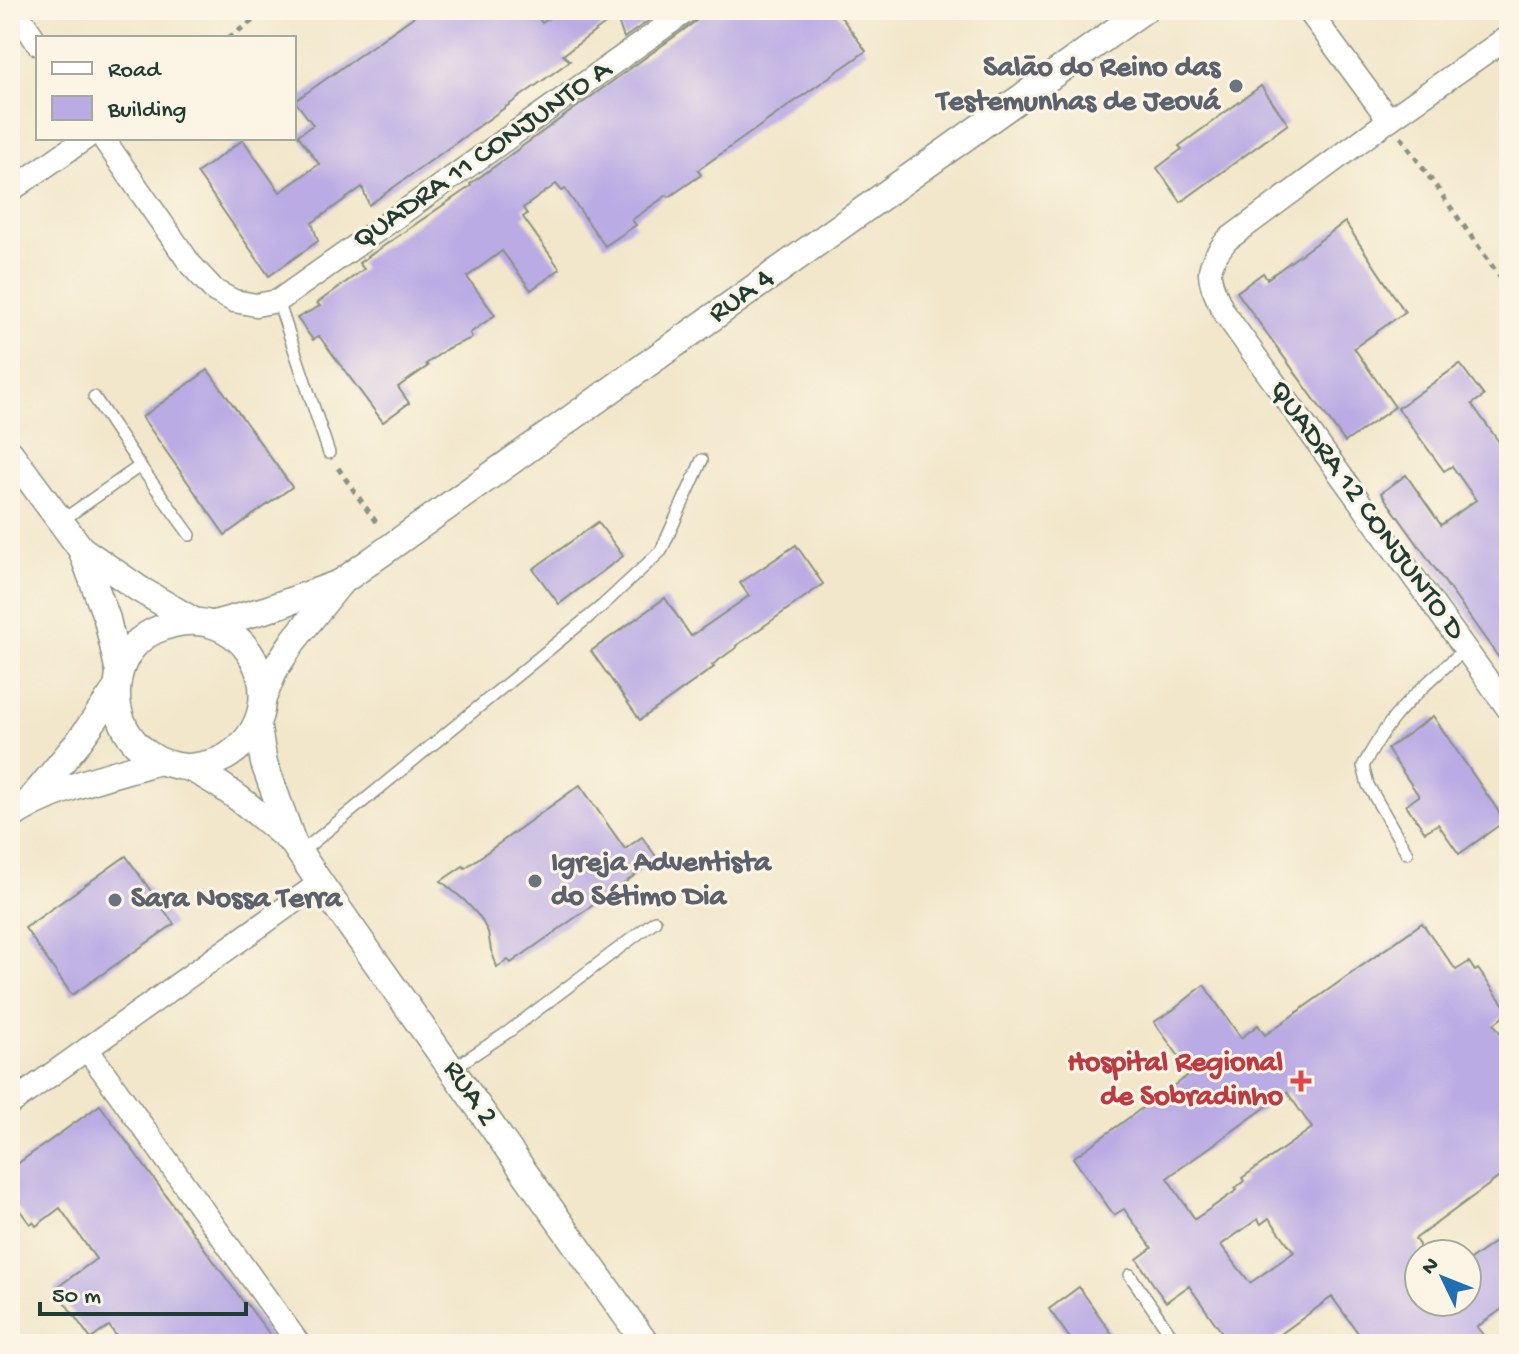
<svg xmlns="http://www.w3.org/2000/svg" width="1519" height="1354" viewBox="0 0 1519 1354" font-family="'Gochi Hand',sans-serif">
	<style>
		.building { fill: #baabe4; fill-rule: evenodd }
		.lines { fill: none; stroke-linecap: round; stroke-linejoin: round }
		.service-casing { stroke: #889280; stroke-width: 14 }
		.minor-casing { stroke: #889280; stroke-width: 25 }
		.tertiary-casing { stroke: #889280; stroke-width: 29 }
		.path { stroke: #889280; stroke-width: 5; stroke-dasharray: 6 6; stroke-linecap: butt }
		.service { stroke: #fff; stroke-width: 11 }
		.minor { stroke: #fff; stroke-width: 22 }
		.tertiary { stroke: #fff; stroke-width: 26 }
		.worship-dot { fill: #6b7280; stroke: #fcf5e5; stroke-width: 3 }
		.health-dot { fill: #e0444e; stroke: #fcf5e5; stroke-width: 3 }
		.labels { text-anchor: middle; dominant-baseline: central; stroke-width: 6; stroke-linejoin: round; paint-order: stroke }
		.worship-label { font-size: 30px; font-weight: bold; fill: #5b616d; stroke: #fcf5e5; text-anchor: start }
		.street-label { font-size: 30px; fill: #1f3d34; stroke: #fcf5e5 }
		.health-label { font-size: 30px; font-weight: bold; fill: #be3a42; stroke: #fcf5e5; text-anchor: end }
	</style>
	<rect width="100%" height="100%" fill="#fcf5e5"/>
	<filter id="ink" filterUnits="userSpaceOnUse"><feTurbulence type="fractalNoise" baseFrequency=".0125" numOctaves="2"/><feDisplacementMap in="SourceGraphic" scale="16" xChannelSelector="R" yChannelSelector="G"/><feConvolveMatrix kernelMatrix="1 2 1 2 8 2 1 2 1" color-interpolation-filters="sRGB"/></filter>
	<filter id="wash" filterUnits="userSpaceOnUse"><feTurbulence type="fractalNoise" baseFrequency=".006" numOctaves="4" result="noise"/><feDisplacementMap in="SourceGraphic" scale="32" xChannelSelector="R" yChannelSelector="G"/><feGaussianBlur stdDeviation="1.8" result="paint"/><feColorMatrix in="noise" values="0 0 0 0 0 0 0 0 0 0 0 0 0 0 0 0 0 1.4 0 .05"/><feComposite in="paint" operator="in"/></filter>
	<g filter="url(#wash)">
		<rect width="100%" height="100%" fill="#f2e7cb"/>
		<g id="blocks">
			<g class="building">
				<path d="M 423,10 L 533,10 L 542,23 L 560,10 L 664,10 L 624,38 L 616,16 L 563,55 L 570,61 L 369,205 L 362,187 L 312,223 L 318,241 L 269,276 L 197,173 L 243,140 L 280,192 L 319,164 L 298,135 L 313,125 L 295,101 Z"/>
				<path d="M 702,10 L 836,10 L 866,51 L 698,170 L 701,175 L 669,197 L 667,195 L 632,220 L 636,225 L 605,246 L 565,189 L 562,191 L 556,184 L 523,208 L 527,214 L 523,217 L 560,269 L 531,290 L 502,251 L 467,277 L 495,315 L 470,333 L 472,338 L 448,348 L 426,364 L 428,366 L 398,387 L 409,403 L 383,422 L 319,336 L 313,340 L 297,318 L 320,306 L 317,303 L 364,269 L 359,263 L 471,186 L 470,184 L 696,21 L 700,16 Z"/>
				<path d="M 1261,86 L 1288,124 L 1181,202 L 1157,168 L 1182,149 L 1179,146 Z"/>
				<path d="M 1345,222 L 1405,312 L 1354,348 L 1395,407 L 1345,442 L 1237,292 L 1263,273 L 1267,279 Z"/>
				<path d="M 1460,364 L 1484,396 L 1472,404 L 1509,456 L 1509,672 L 1381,493 L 1406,475 L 1441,525 L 1476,500 L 1452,466 L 1444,471 L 1398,408 Z"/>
				<path d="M 208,370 L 292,487 L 225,535 L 142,417 Z"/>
				<path d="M 598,522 L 623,556 L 559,604 L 533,569 Z"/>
				<path d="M 796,545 L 823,584 L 736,646 L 737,647 L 712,665 L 714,667 L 640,720 L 591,651 L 665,598 L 691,636 L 749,596 L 740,583 Z"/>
				<path d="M 1433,716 L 1505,821 L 1459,854 L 1438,824 L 1425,832 L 1406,805 L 1419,796 L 1387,749 Z"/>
				<path d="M 580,785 L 625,849 L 642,837 L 657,858 L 640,870 L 641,871 L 511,963 L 508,960 L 497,967 L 491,950 L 488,932 L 480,917 L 464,900 L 441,881 L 463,866 L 465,868 Z"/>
				<path d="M 126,856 L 174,924 L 72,995 L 25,928 Z"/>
				<path d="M 1422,923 L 1456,970 L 1469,962 L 1475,971 L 1478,969 L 1509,1012 L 1494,1024 L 1509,1045 L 1509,1170 L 1415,1239 L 1419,1245 L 1419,1302 L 1467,1302 L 1467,1262 L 1509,1232 L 1509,1304 L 1477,1327 L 1490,1344 L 1366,1344 L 1332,1297 L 1267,1344 L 1230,1344 L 1189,1286 L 1166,1302 L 1157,1290 L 1137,1259 L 1152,1248 L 1124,1209 L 1114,1215 L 1073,1158 L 1191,1073 L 1154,1022 L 1173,1010 L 1204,985 L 1241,1038 L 1258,1025 L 1265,1035 ZM 1287,1092 L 1312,1128 L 1242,1178 L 1244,1181 L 1235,1188 L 1237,1190 L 1195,1219 L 1167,1178 ZM 1269,1218 L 1294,1252 L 1250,1283 L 1221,1245 L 1258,1219 L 1261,1224 Z"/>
				<path d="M 100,1105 L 245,1304 L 246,1303 L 277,1344 L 122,1344 L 109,1326 L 91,1339 L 55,1289 L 96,1259 L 60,1208 L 36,1226 L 33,1222 L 30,1224 L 18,1208 L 10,1207 L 10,1169 Z"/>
				<path d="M 1079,1287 L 1119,1344 L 1074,1344 L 1049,1309 Z"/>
			</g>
		</g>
	</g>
	<g filter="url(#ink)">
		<use href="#blocks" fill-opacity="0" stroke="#889280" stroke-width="2"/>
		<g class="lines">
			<defs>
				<g id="service">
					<path d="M 278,301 L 329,453"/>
					<path d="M 140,466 L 190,535"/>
					<path d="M 61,521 L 140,466 L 94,397"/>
					<path d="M 300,853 L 602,606 L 661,551 L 702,460"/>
					<path d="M 1407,853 L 1368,785 L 1363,766 C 1372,750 1381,734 1393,719 C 1414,693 1441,671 1465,649"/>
					<path d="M 452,1069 L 508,1032 L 655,921"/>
					<path d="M 1130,1275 L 1177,1344"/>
				</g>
				<g id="minor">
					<path d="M 15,10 L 38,44"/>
					<path d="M 1308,10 L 1389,120"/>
					<path d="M 1509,36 L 1389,120 L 1227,240 C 1202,271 1208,277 1223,311 L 1509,710"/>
					<path d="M 103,138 L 191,265 L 215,291 L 234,301 L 256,305 L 278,301 L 688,10"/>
					<path d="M 10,191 L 86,138"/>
					<path d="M 87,1049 L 299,1344"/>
					<path d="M 10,1104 L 320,883"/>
				</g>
				<g id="tertiary">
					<path d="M 10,453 L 81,549 L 107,619 L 119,672"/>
					<path d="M 81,549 L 139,589 L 192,620"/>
					<path d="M 214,624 L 268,609 L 340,583"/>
					<path d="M 263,698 L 275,669 L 294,640 L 340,583 L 1144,10"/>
					<path d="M 257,723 L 264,763 L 293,843 L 320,883 L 646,1344"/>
					<path d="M 189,767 C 203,765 217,763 229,755 C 303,706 244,588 154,631 C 109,652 105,719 142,749 C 151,757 162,763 174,765 C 180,767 186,766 192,769 C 229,787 259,815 290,840"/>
					<path d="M 28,803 L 80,740 L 116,689"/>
					<path d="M 10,817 C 50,789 112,775 159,761"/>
				</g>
			</defs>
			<use href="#service" class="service-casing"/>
			<use href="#minor" class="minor-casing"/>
			<use href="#tertiary" class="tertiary-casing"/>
			<g class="path">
				<path d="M 228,38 L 268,10"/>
				<path d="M 1401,137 L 1509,290"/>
				<path d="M 338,468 L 378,525"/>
			</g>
			<use href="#service" class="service"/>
			<use href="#minor" class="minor"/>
			<use href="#tertiary" class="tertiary"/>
		</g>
	</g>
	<g class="worship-dot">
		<circle cx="1236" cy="86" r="8"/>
		<circle cx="535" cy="881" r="8"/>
		<circle cx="115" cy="900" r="8"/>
	</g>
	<path class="health-dot" d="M1297 1069h8v8h8v8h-8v8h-8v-8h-8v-8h8z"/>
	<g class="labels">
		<g class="worship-label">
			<text x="1220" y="69" text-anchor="end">Salão do Reino das<tspan x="1220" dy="34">Testemunhas de Jeová</tspan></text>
			<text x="551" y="864">Igreja Adventista<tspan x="551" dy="34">do Sétimo Dia</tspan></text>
			<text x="131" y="900">Sara Nossa Terra</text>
		</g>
		<g class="street-label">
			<text transform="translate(483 156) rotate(-35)">QUADRA 11 CONJUNTO A</text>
			<text transform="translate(742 297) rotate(-35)">RUA 4</text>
			<text transform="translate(1366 511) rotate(54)">QUADRA 12 CONJUNTO D</text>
			<text transform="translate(469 1094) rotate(55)">RUA 2</text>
		</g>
		<g class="health-label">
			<text x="1283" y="1064">Hospital Regional<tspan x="1283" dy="34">de Sobradinho</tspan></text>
		</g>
	</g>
	<rect width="1519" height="1354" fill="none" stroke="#fcf5e5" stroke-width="40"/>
	<rect x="36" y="36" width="260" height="104" fill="#fcf5e5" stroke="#a4ab9e" stroke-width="2"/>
	<rect x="52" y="62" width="40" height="12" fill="#ffffff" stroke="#a4ab9e" stroke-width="2"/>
	<text x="108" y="76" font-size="24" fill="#1f3d34">Road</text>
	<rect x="52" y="96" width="40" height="24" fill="#baabe4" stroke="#a4ab9e" stroke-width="2"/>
	<text x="108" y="116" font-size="24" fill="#1f3d34">Building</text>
	<g transform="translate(1443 1278) rotate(313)"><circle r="38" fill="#fcf5e5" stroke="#a4ab9e" stroke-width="2"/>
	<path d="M0-6L14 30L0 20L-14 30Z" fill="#1f6fb2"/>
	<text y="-12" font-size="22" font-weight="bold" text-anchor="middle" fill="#1f3d34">N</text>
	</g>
	<path d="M40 1302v12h206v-12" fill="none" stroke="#1f3d34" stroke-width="4"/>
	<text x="52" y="1302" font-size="24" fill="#1f3d34" stroke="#fcf5e5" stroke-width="6" paint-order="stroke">50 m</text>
</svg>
